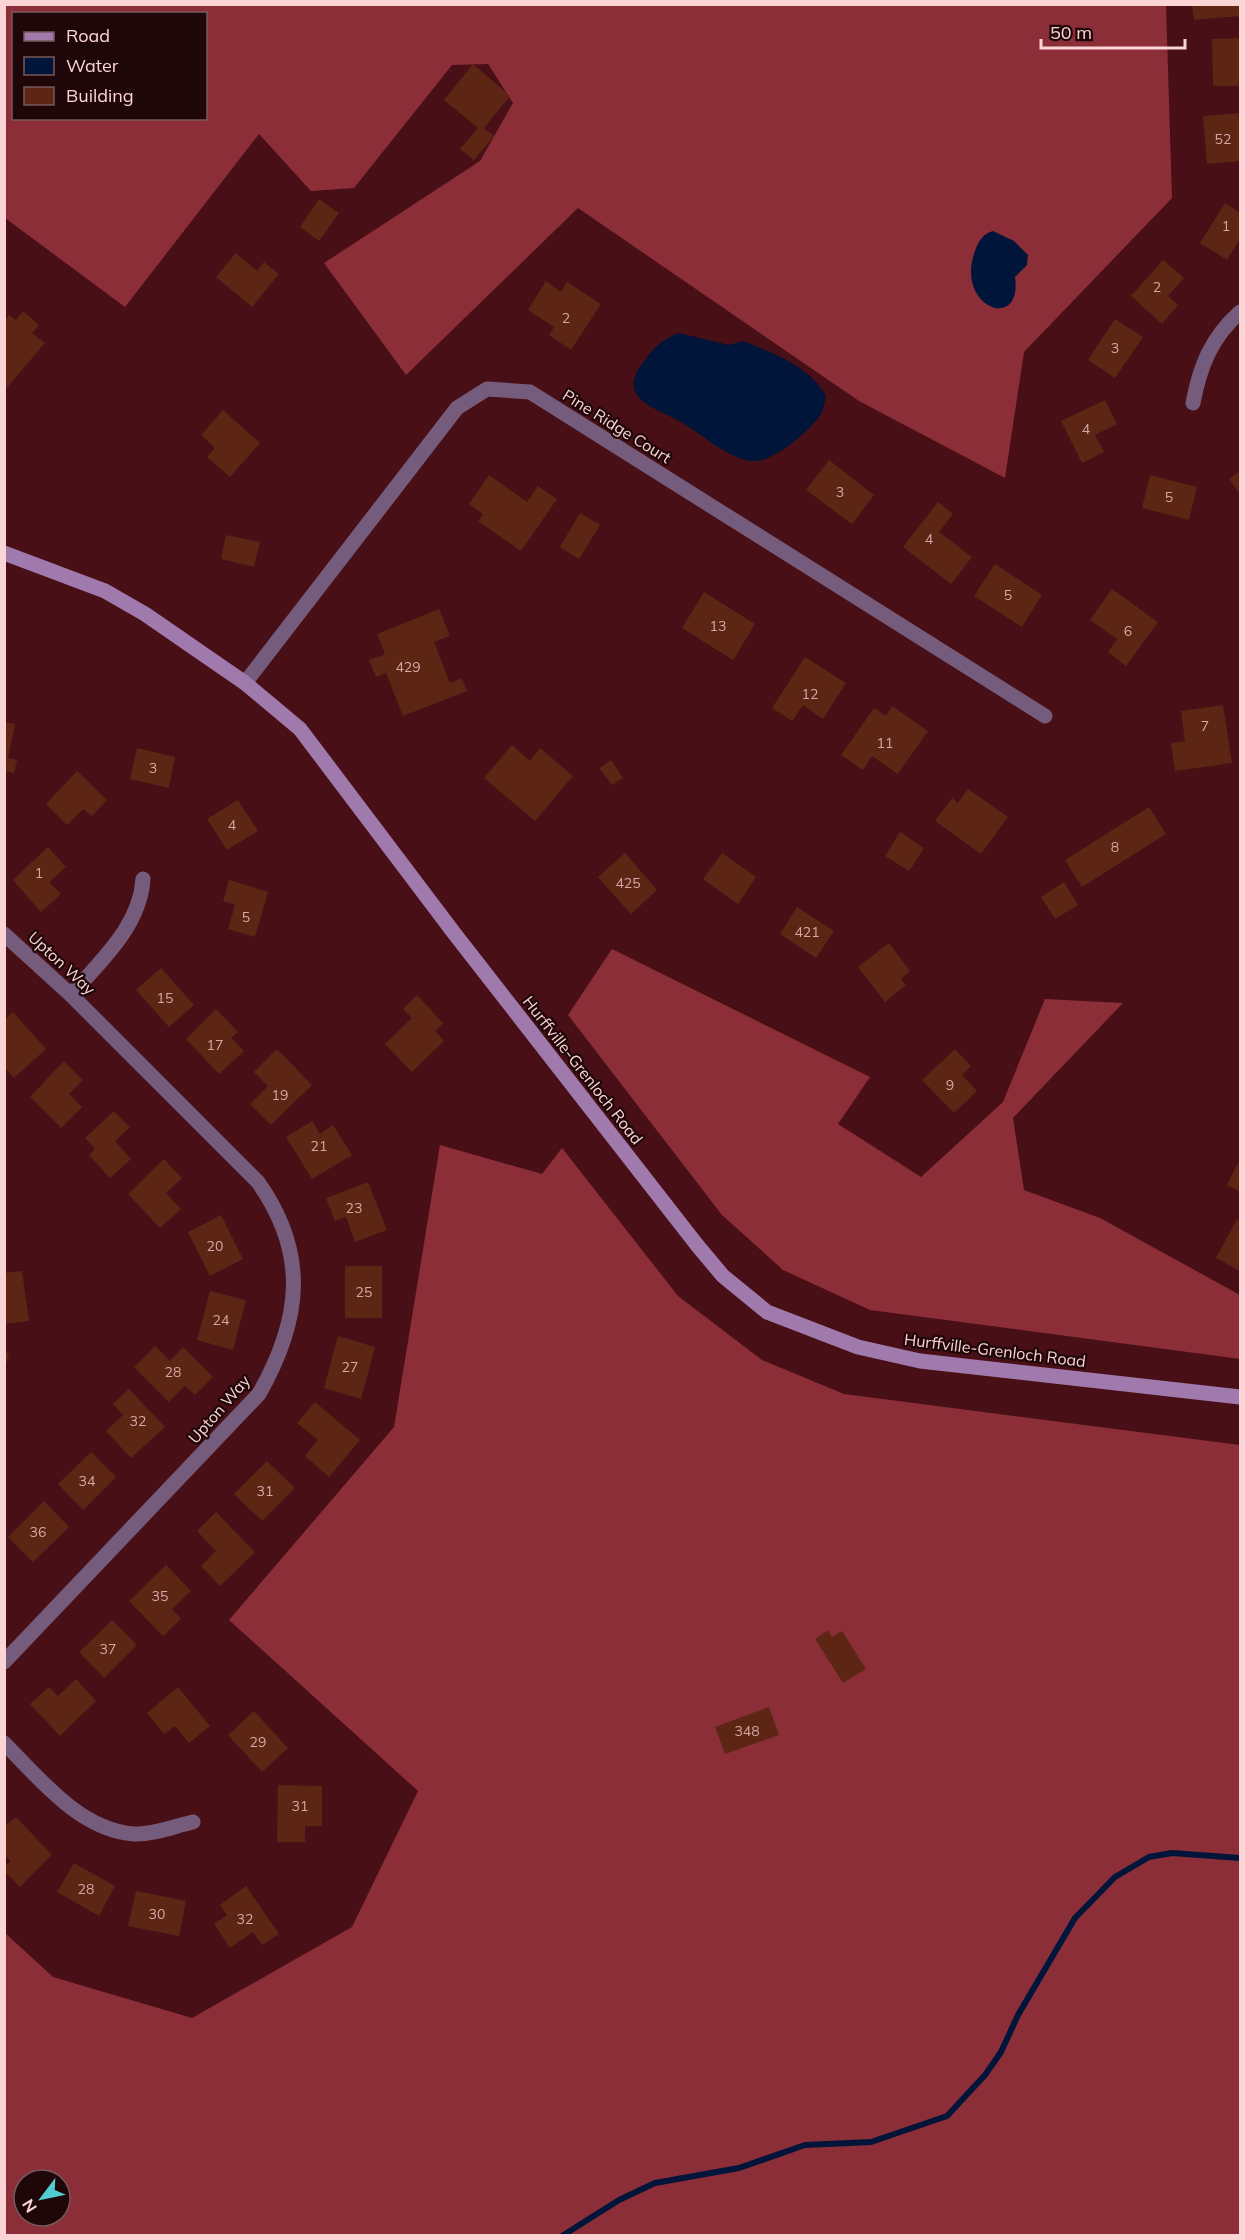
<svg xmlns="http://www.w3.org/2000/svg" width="1245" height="2240" viewBox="0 0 1245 2240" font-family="Mulish,sans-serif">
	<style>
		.forest { fill: #8c2e38; fill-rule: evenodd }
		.water { fill: #001539 }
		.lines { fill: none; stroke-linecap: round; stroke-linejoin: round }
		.stream { stroke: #001539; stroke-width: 6 }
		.building { fill: #5d2514 }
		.minor { stroke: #755c7c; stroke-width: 15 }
		.secondary { stroke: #a17aad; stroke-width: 15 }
		.labels { text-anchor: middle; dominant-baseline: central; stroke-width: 4.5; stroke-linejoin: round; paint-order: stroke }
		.number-label { font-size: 14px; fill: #d4a8a5 }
		.street-label { font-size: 16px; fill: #fbd4d5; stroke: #1f0709 }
	</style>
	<rect width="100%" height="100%" fill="#480f16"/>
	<g class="forest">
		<path d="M 5,5 L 1166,5 L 1172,198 L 1024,352 L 1005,478 L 859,401 L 578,208 L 406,375 L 324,263 L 480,161 L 513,103 L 488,64 L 452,65 L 354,188 L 311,191 L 259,134 L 125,307 L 5,218 ZM 14,14 L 206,14 L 206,118 L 14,118 Z"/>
		<path d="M 612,949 L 870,1077 L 838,1124 L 921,1177 L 1003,1102 L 1045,999 L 1123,1003 L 1013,1118 L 1024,1190 L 1100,1218 L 1240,1295 L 1240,1359 L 870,1310 L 783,1270 L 722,1215 L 568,1015 Z"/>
		<path d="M 440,1145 L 542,1174 L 562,1148 L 678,1296 L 762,1360 L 844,1394 L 1240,1445 L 1240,2235 L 5,2235 L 4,1932 L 53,1977 L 192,2018 L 352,1927 L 418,1791 L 229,1620 L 394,1427 ZM 24,2180 L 60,2180 L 60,2216 L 24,2216 Z"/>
	</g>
	<g class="water">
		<path d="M 993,231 L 1014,241 L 1028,255 L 1027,265 L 1015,277 C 1023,333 954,307 975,251 C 979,240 983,234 993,231 Z"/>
		<path d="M 679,333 L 729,345 L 743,341 C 774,353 810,367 826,396 C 825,400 824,405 823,410 C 816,427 773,462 755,461 C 730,461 706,437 686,425 C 659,408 613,401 644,361 C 654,347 663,339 679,333 Z"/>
	</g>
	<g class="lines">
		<path class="stream" d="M 562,2236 L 619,2200 L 655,2183 L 739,2168 L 805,2145 L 871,2142 L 947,2116 L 985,2075 L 1001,2052 L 1018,2015 L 1075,1918 L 1115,1877 L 1149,1857 L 1172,1853 L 1240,1858"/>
	</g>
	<g class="building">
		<path d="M 1192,4 L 1240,4 L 1240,16 L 1194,20 Z"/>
		<path d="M 1240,38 L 1240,86 L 1213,86 L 1212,39 Z"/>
		<path d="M 473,64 L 510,96 L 484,128 L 494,136 L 474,160 L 460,149 L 478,128 L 444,100 Z"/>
		<path d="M 1240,113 L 1240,161 L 1207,164 L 1203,116 Z"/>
		<path d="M 319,199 L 339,213 L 319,241 L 300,227 Z"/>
		<path d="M 1225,203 L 1240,213 L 1240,239 L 1227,260 L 1200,243 Z"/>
		<path d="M 236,253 L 257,271 L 264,262 L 279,274 L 252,307 L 216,277 Z"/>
		<path d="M 1163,260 L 1184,278 L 1168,296 L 1178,305 L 1162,324 L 1131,296 Z"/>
		<path d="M 546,281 L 561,292 L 567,282 L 601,304 L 571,350 L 549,335 L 554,327 L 528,310 Z"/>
		<path d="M 23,311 L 39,325 L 32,333 L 45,343 L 4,391 L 4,321 L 9,315 L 16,320 Z"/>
		<path d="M 1115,319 L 1143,337 L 1115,378 L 1088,360 Z"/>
		<path d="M 1105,400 L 1117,424 L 1095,435 L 1104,452 L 1082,463 L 1061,421 Z"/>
		<path d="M 223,410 L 260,443 L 230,477 L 207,457 L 215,448 L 201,435 Z"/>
		<path d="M 829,460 L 874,495 L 852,524 L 806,490 Z"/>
		<path d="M 1240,471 L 1240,494 L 1229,479 Z"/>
		<path d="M 489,475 L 527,502 L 538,486 L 557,499 L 521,551 L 478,521 L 483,514 L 469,504 Z"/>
		<path d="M 1150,475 L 1197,487 L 1189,520 L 1142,508 Z"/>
		<path d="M 938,502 L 953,514 L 939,532 L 972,557 L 951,584 L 903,547 Z"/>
		<path d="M 580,513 L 600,525 L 579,559 L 560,547 Z"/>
		<path d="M 226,535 L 260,542 L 254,567 L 221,559 Z"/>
		<path d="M 995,564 L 1042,595 L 1022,627 L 974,596 Z"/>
		<path d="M 1112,589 L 1158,622 L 1126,666 L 1108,652 L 1117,639 L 1090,620 Z"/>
		<path d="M 704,592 L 755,624 L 733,660 L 682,628 Z"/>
		<path d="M 439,609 L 450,636 L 434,642 L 450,683 L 462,678 L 467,691 L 403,716 L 386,673 L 376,677 L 369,660 L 385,654 L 377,634 Z"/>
		<path d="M 805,657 L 846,683 L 823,719 L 803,705 L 792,721 L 772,708 Z"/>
		<path d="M 1223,705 L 1232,763 L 1175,771 L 1171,743 L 1185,741 L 1181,711 Z"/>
		<path d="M 892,706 L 928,731 L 898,774 L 872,756 L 863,770 L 841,755 L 874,708 L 886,716 Z"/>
		<path d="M 4,722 L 15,724 L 8,758 L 17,760 L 14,773 L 4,771 Z"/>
		<path d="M 512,745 L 530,761 L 540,748 L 573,776 L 535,821 L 484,778 Z"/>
		<path d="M 137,748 L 175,757 L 169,788 L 130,779 Z"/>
		<path d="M 611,760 L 623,778 L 612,785 L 599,768 Z"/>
		<path d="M 77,771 L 107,800 L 92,816 L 83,809 L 67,825 L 46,804 Z"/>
		<path d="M 968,789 L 1008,817 L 981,854 L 935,821 L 952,798 L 958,803 Z"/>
		<path d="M 238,800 L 258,831 L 227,850 L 207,819 Z"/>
		<path d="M 1149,807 L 1166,834 L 1082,887 L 1065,860 Z"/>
		<path d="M 900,832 L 924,848 L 909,871 L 885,856 Z"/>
		<path d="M 48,847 L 66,867 L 49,882 L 61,894 L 41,912 L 13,880 Z"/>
		<path d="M 625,853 L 657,890 L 631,914 L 598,877 Z"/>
		<path d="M 722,853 L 756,877 L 738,904 L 703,879 Z"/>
		<path d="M 229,880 L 268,892 L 255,937 L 228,929 L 235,905 L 223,901 Z"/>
		<path d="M 1064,882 L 1078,905 L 1055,919 L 1041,897 Z"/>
		<path d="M 797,907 L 834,931 L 816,958 L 780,934 Z"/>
		<path d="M 889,943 L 910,971 L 901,979 L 906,985 L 885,1002 L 858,967 Z"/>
		<path d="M 161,968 L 194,1005 L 169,1027 L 136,990 Z"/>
		<path d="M 417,995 L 443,1023 L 435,1031 L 444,1041 L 412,1072 L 385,1044 L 412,1018 L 403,1009 Z"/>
		<path d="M 216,1009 L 238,1032 L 231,1038 L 244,1051 L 219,1074 L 186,1039 Z"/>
		<path d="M 13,1012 L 46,1049 L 14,1078 L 4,1067 L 4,1020 Z"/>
		<path d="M 277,1049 L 312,1085 L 271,1125 L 250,1104 L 268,1086 L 254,1072 Z"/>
		<path d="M 955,1049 L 971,1066 L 962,1075 L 977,1091 L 954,1113 L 922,1080 Z"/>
		<path d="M 64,1061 L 83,1080 L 69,1094 L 82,1107 L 61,1128 L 30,1097 Z"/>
		<path d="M 114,1111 L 130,1127 L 115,1141 L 131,1159 L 110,1178 L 89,1155 L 95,1149 L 85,1138 Z"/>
		<path d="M 312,1121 L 320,1134 L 333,1125 L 352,1155 L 312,1179 L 286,1137 Z"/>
		<path d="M 164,1159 L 182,1178 L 166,1193 L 181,1209 L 160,1228 L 128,1194 Z"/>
		<path d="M 1240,1159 L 1240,1192 L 1227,1185 Z"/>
		<path d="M 368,1182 L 387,1230 L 355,1242 L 346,1217 L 335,1221 L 326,1198 Z"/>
		<path d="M 221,1215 L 243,1259 L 210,1276 L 188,1232 Z"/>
		<path d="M 1237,1219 L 1240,1221 L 1240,1271 L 1216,1258 Z"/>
		<rect x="345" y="1266" width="37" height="52"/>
		<path d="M 22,1271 L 29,1321 L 4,1324 L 4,1273 Z"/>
		<path d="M 210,1291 L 246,1300 L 233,1350 L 197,1340 Z"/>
		<path d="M 338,1336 L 375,1347 L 361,1399 L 324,1388 Z"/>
		<path d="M 155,1346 L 170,1361 L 183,1347 L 213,1377 L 195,1395 L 185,1386 L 169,1402 L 134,1367 Z"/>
		<path d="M 4,1352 L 9,1353 L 5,1369 L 4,1368 Z"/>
		<path d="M 129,1389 L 165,1427 L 131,1458 L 106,1431 L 123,1415 L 113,1404 Z"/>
		<path d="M 315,1402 L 360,1440 L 329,1477 L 305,1456 L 318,1440 L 297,1423 Z"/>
		<path d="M 91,1452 L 116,1477 L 83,1510 L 58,1484 Z"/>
		<path d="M 267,1461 L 295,1488 L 262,1521 L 234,1494 Z"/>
		<path d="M 44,1501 L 69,1527 L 33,1562 L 8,1537 Z"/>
		<path d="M 216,1512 L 255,1552 L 220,1586 L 201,1566 L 216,1551 L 197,1531 Z"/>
		<path d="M 166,1565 L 191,1591 L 172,1609 L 181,1619 L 163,1636 L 129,1601 Z"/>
		<path d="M 112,1620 L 137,1645 L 104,1678 L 79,1652 Z"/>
		<path d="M 828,1630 L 832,1637 L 842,1631 L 866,1669 L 843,1683 L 815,1639 Z"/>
		<path d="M 76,1679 L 96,1701 L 60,1736 L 30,1704 L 49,1687 L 58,1696 Z"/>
		<path d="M 178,1687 L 210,1726 L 189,1743 L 175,1726 L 164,1734 L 147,1713 Z"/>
		<path d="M 769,1707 L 779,1735 L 725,1754 L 715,1727 Z"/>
		<path d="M 254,1711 L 288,1748 L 262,1772 L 228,1735 Z"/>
		<path d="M 278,1785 L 322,1786 L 322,1826 L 305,1826 L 305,1842 L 277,1842 Z"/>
		<path d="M 16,1817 L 52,1855 L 20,1887 L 4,1871 L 4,1867 L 11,1861 L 4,1855 L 4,1827 Z"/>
		<path d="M 74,1863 L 115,1886 L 99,1916 L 57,1892 Z"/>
		<path d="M 246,1886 L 279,1934 L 262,1945 L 253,1932 L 230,1948 L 214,1924 L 227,1915 L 220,1905 Z"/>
		<path d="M 136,1891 L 186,1901 L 179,1936 L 128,1926 Z"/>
	</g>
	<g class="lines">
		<g class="minor">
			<path d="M 1193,403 C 1200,366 1211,338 1240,312"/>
			<path d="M 245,683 L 457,408 L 487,389 L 530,392 L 1045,716"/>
			<path d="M 4,934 L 71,995 L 258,1182 C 309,1254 301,1320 259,1394 L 4,1662"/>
			<path d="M 71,995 C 100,961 140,927 143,879"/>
			<path d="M 4,1743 C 40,1779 80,1830 134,1834 C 152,1835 175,1826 193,1822"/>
		</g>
		<path class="secondary" d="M 4,553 L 105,591 L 145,614 L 245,683 L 300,729 L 454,933 L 697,1245 L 723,1276 L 767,1312 L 858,1347 L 920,1361 L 1240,1397"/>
	</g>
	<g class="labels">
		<g class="number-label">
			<text x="1223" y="139">52</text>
			<text x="1226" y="226">1</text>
			<text x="1157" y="287">2</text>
			<text x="566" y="318">2</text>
			<text x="1115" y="348">3</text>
			<text x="1086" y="429">4</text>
			<text x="840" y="492">3</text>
			<text x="1169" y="497">5</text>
			<text x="929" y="539">4</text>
			<text x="1008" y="595">5</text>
			<text x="718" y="626">13</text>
			<text x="1128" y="631">6</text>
			<text x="408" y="667">429</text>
			<text x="810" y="694">12</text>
			<text x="1205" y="726">7</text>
			<text x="885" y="743">11</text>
			<text x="153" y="768">3</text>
			<text x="232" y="825">4</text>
			<text x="1115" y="847">8</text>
			<text x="39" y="873">1</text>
			<text x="628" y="883">425</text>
			<text x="246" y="917">5</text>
			<text x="807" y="932">421</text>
			<text x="165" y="998">15</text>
			<text x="215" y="1045">17</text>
			<text x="950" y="1085">9</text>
			<text x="280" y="1095">19</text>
			<text x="319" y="1146">21</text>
			<text x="354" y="1208">23</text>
			<text x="215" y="1246">20</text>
			<text x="364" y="1292">25</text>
			<text x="221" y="1320">24</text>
			<text x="350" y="1367">27</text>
			<text x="173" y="1372">28</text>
			<text x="138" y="1421">32</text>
			<text x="87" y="1481">34</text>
			<text x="265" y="1491">31</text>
			<text x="38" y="1532">36</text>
			<text x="160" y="1596">35</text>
			<text x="108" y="1649">37</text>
			<text x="747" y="1731">348</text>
			<text x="258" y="1742">29</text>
			<text x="300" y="1806">31</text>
			<text x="86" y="1889">28</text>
			<text x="157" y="1914">30</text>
			<text x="245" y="1919">32</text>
		</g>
		<g class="street-label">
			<text transform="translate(617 426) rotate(32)">Pine Ridge Court</text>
			<text transform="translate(62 963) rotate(43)">Upton Way</text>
			<text transform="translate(583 1070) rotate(52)">Hurffville-Grenloch Road</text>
			<text transform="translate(995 1350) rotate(7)">Hurffville-Grenloch Road</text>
			<text transform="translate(219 1409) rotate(-49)">Upton Way</text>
		</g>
	</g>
	<rect width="1245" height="2240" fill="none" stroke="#fbd4d5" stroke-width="12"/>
	<rect x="12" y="12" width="195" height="108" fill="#1f0709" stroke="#77595b" stroke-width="1.5"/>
	<rect x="24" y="32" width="30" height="9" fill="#a17aad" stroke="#77595b" stroke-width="1.5"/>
	<text x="66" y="42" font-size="18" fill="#fbd4d5">Road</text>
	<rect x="24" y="57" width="30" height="18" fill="#001539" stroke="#77595b" stroke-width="1.5"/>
	<text x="66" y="72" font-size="18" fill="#fbd4d5">Water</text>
	<rect x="24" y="87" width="30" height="18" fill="#5d2514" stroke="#77595b" stroke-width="1.5"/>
	<text x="66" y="102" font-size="18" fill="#fbd4d5">Building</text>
	<g transform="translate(42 2198) rotate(238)"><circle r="28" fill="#1f0709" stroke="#77595b" stroke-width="1.5"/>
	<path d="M0-4.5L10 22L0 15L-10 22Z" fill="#52ccd0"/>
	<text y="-9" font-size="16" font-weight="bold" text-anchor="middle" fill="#fbd4d5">N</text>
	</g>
	<path d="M1041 39v9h144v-9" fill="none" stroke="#fbd4d5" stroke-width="3"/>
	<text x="1050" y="39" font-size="18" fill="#fbd4d5" stroke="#1f0709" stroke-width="4.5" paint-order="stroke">50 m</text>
</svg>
